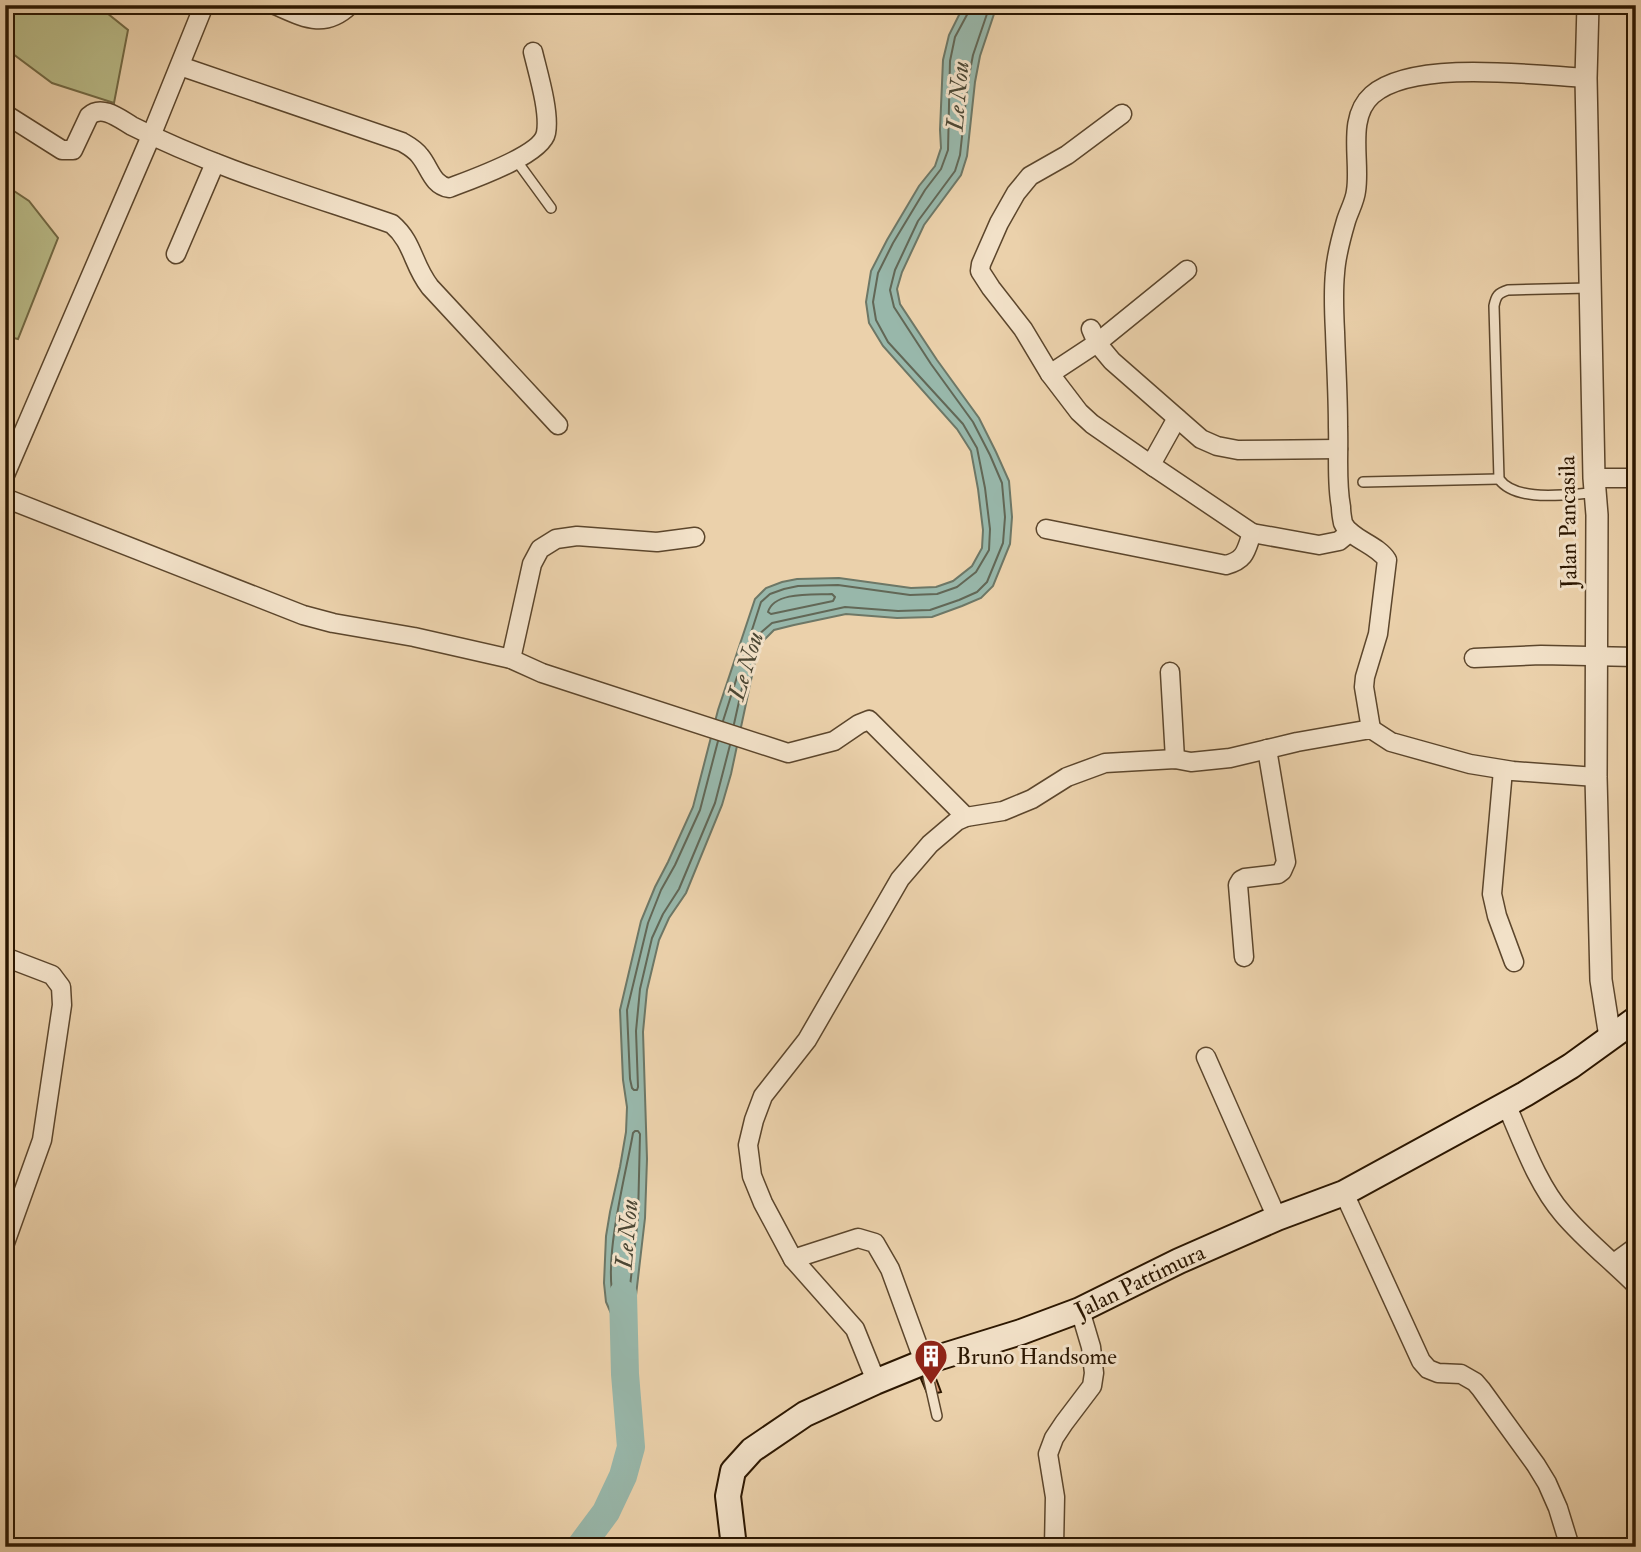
<svg xmlns="http://www.w3.org/2000/svg" width="1641" height="1552" viewBox="0 0 1641 1552" font-family="'IM FELL Double Pica',serif">
	<style>
		.green { fill: #b9bb88; stroke: #726944; stroke-width: 2 }
		.water { fill: #98b7aa; stroke: #6d7766; stroke-width: 2 }
		.lines { fill: none; stroke-linecap: round; stroke-linejoin: round }
		.shore { stroke: #626756; stroke-width: 2 }
		.river { stroke: #98b7aa; stroke-width: 28 }
		.building { fill: #dea07c; stroke: #2c1701; stroke-width: 2 }
		.service-casing { stroke: #5c462c; stroke-width: 12 }
		.minor-casing { stroke: #5c462c; stroke-width: 21 }
		.tertiary-casing { stroke: #5c462c; stroke-width: 24 }
		.secondary-casing { stroke: #2c1701; stroke-width: 28 }
		.service { stroke: #f2e1c8; stroke-width: 9 }
		.minor { stroke: #f2e1c8; stroke-width: 18 }
		.tertiary { stroke: #f2e1c8; stroke-width: 21 }
		.secondary { stroke: #f2e1c8; stroke-width: 24 }
		.labels { text-anchor: middle; dominant-baseline: central; stroke-width: 6; stroke-linejoin: round; paint-order: stroke }
		.street-label { font-size: 23px; fill: #2c1701; stroke: #f2e1c8 }
		.poi-label { font-size: 23px; fill: #2c1701; stroke: #f2e1c8; text-anchor: start }
		.water-label { font-size: 24px; font-style: italic; fill: #4c4734; stroke: #f2e1c8 }
	</style>
	<rect width="100%" height="100%" fill="#ebd1ab"/>
	<filter id="stains"><feTurbulence type="fractalNoise" baseFrequency=".00286" numOctaves="4"/><feColorMatrix values="0 0 0 0 .2 0 0 0 0 .09 0 0 0 0 .02 0 0 0 .5 -.17"/></filter>
	<radialGradient id="worn" r=".72"><stop offset=".6" stop-color="#630" stop-opacity="0"/><stop offset="1" stop-color="#630" stop-opacity=".3"/></radialGradient>
	<g class="green">
		<path d="M 5,5 L 97,5 L 128,30 L 114,103 L 52,83 L 5,48 Z"/>
		<path d="M 5,185 L 29,201 L 58,238 L 18,339 L 5,336 Z"/>
	</g>
	<path class="water" d="M 964,5 L 997,5 L 980,56 L 975,82 L 967,156 L 961,175 L 924,225 L 902,272 L 897,289 L 900,304 L 937,360 L 979,418 L 996,452 L 1009,481 L 1012,517 L 1010,544 L 993,586 L 981,598 L 962,606 L 932,617 L 897,618 L 846,614 L 794,625 L 774,630 L 763,641 L 757,652 L 731,774 L 722,805 L 686,893 L 669,918 L 659,940 L 647,990 L 643,1032 L 647,1159 L 645,1218 L 635,1304 L 630,1322 L 624,1331 L 613,1318 L 606,1302 L 604,1283 L 606,1236 L 610,1212 L 620,1167 L 626,1132 L 627,1107 L 623,1080 L 620,1010 L 641,921 L 655,887 L 668,862 L 693,807 L 718,710 L 755,599 L 766,588 L 782,582 L 797,579 L 839,578 L 911,588 L 936,587 L 953,581 L 972,566 L 982,548 L 983,530 L 978,489 L 971,451 L 957,429 L 883,346 L 869,323 L 866,302 L 871,271 L 887,240 L 919,186 L 935,166 L 941,148 L 940,130 L 943,60 L 949,35 Z"/>
	<g class="lines">
		<g class="shore">
			<path d="M 970,5 L 969,11 L 955,37 L 950,61 L 948,150 L 941,169 L 925,190 L 893,243 L 878,273 L 873,302 L 876,320 L 888,342 L 963,424 L 977,448 L 985,488 L 990,529 L 989,550 L 976,572 L 957,587 L 937,594 L 910,595 L 838,585 L 798,586 L 784,589 L 770,594 L 761,602 L 751,633 L 754,637 L 757,636 L 772,623 L 845,607 L 898,611 L 930,610 L 959,600 L 977,592 L 987,582 L 1003,543 L 1005,517 L 1002,483 L 990,455 L 973,422 L 931,364 L 894,307 L 890,290 L 895,270 L 918,221 L 955,171 L 960,155 L 968,81 L 973,55 L 990,5"/>
			<path d="M 832,594 L 835,597 L 833,601 L 771,614 L 768,612 C 774,591 814,595 832,594 Z"/>
			<path d="M 723,721 L 737,677 L 741,675 L 744,679 L 734,724"/>
			<path d="M 718,741 L 700,810 L 675,865 L 661,890 L 648,923 L 627,1010 L 630,1079 L 632,1088 L 634,1090 L 637,1090 L 638,1087 L 636,1031 L 640,989 L 652,938 L 663,914 L 679,889 L 715,803 L 730,745"/>
			<path d="M 635,1131 L 638,1131 L 640,1134 L 638,1218 L 628,1303 L 625,1314 L 622,1316 C 594,1288 627,1171 633,1133 Z"/>
		</g>
		<path class="river" d="M 580,1547 L 606,1512 L 623,1476 L 631,1447 L 625,1374 L 623,1294"/>
	</g>
	<path class="building" d="M 935,1376 L 941,1392 L 928,1395 L 921,1379 Z"/>
	<g class="lines">
		<defs>
			<g id="service">
				<path d="M 516,160 L 551,208"/>
				<path d="M 1589,288 L 1508,290 C 1498,293 1496,296 1494,306 L 1499,479 C 1516,503 1568,494 1594,493"/>
				<path d="M 1363,482 L 1499,479"/>
				<path d="M 925,1363 L 937,1416"/>
			</g>
			<g id="minor">
				<path d="M 275,5 C 303,17 324,30 350,5"/>
				<path d="M 180,66 L 402,142 C 409,146 415,149 420,156 C 430,168 432,185 449,188 C 470,180 542,155 546,133 C 550,112 538,73 533,52"/>
				<path d="M 5,114 L 62,150 L 73,150 L 89,116 C 102,104 120,119 132,126 C 215,168 305,194 392,224 C 414,243 412,264 430,287 L 558,425"/>
				<path d="M 1122,114 L 1067,155 L 1030,176 L 1016,193 L 999,223 L 981,264 L 980,271 L 991,288 L 1023,329 L 1050,374 L 1079,412 L 1092,424 L 1154,467"/>
				<path d="M 176,254 L 215,163"/>
				<path d="M 1091,329 L 1097,343 L 1112,361 L 1201,439 L 1217,446 L 1238,450 L 1338,449"/>
				<path d="M 1050,374 L 1097,343 L 1187,270"/>
				<path d="M 1177,418 L 1153,461 L 1154,467 L 1252,533"/>
				<path d="M 5,475 L 151,136 L 204,5"/>
				<path d="M 1594,478 L 1636,478"/>
				<path d="M 5,498 L 303,615 L 333,623 L 414,637 L 511,659 L 542,673 L 788,753 L 834,741 L 859,724 L 869,720 L 966,817"/>
				<path d="M 1046,529 L 1226,565 C 1246,560 1246,550 1252,533 L 1319,545 L 1339,541 L 1350,532"/>
				<path d="M 1474,658 L 1541,655 L 1636,657"/>
				<path d="M 511,659 L 532,564 L 540,549 L 556,539 L 577,536 L 657,542 L 695,537"/>
				<path d="M 1170,672 L 1175,759"/>
				<path d="M 1371,729 L 1364,687 L 1365,677 L 1378,634 L 1387,560 C 1377,544 1350,539 1343,523 C 1342,518 1341,512 1341,507 C 1336,481 1339,454 1338,427 C 1338,395 1336,364 1335,332 C 1334,312 1333,293 1335,273 C 1336,256 1341,238 1346,221 C 1349,211 1355,201 1356,191 C 1361,161 1346,118 1372,95 C 1413,59 1533,75 1586,78"/>
				<path d="M 1503,770 L 1492,894 L 1497,916 L 1514,962"/>
				<path d="M 5,957 L 52,975 L 61,987 L 62,1005 L 42,1140 L 5,1243"/>
				<path d="M 1244,957 L 1238,885 L 1241,880 L 1245,878 L 1278,874 L 1282,871 L 1286,862 L 1267,749"/>
				<path d="M 1206,1057 L 1277,1218"/>
				<path d="M 1506,1104 C 1522,1140 1537,1184 1563,1214 C 1585,1240 1612,1261 1636,1285"/>
				<path d="M 1344,1193 L 1421,1361 L 1428,1369 L 1438,1373 L 1461,1374 L 1475,1382 L 1481,1389 L 1536,1465 L 1547,1483 L 1558,1508 L 1570,1547"/>
				<path d="M 793,1259 L 858,1238 L 875,1243 L 890,1269 L 924,1362"/>
				<path d="M 1614,1263 L 1636,1247"/>
				<path d="M 876,1381 L 855,1329 L 793,1259 L 763,1203 L 752,1176 L 748,1145 L 754,1120 L 763,1096 L 807,1040 L 900,879 L 930,844 L 957,821 L 966,817 L 1003,811 L 1032,799 L 1067,777 L 1105,763 L 1175,759 L 1191,762 L 1230,758 L 1297,742 L 1371,729 L 1391,742 L 1470,764 L 1513,771 L 1596,777"/>
				<path d="M 1054,1547 L 1055,1497 L 1048,1454 L 1054,1438 L 1064,1423 L 1092,1386 L 1094,1373 L 1091,1347 L 1080,1310"/>
			</g>
			<path id="tertiary" d="M 1588,5 L 1586,78 L 1594,478 L 1597,515 L 1596,777 L 1601,980 L 1610,1037"/>
			<g id="secondary">
				<path id="s1" d="M 734,1547 L 728,1496 L 733,1471 L 752,1450 L 805,1414 L 875,1382 L 924,1362 L 1021,1332 L 1080,1310 L 1179,1261 L 1236,1236 L 1277,1218 L 1344,1193 L 1525,1094 L 1571,1066 L 1636,1019"/>
			</g>
		</defs>
		<use href="#service" class="service-casing"/>
		<use href="#minor" class="minor-casing"/>
		<use href="#tertiary" class="tertiary-casing"/>
		<use href="#secondary" class="secondary-casing"/>
		<use href="#service" class="service"/>
		<use href="#minor" class="minor"/>
		<use href="#tertiary" class="tertiary"/>
		<use href="#secondary" class="secondary"/>
	</g>
	<defs>
		<symbol id="building-pin" viewBox="-11 -11 22 30"><path d="M0 17L-7.5 6A9.5 9.5 0 1 1 7.5 6Z" fill="#8f2418" stroke="#f2e1c8"/><path d="M-4-6H4V6H1V3H-1V6H-4ZM-2.5-4.3h1.7v1.8h-1.7ZM.8-4.3h1.7v1.8H.8ZM-2.5-1h1.7V.8h-1.7ZM.8-1h1.7V.8H.8Z" fill="#fff"/></symbol>
	</defs>
	<g fill-rule="evenodd">
		<use href="#building-pin" x="912" y="1337" width="38" height="52"/>
	</g>
	<g class="labels">
		<g class="street-label">
			<text transform="translate(1568 522) rotate(-91)">Jalan Pancasila</text>
			<text stroke="none"><textPath href="#s1" startOffset="530">Jalan Pattimura</textPath></text>
		</g>
		<g class="poi-label">
			<text x="956" y="1356">Bruno Handsome</text>
		</g>
		<g class="water-label">
			<text transform="translate(958 96) rotate(-85)">Le Nou</text>
			<text transform="translate(746 666) rotate(-73)">Le Nou</text>
			<text transform="translate(627 1234) rotate(-85)">Le Nou</text>
		</g>
	</g>
	<rect width="1641" height="1552" fill="none" stroke="#ebd1ab" stroke-width="28"/>
	<rect x="7" y="7" width="1627" height="1538" fill="none" stroke="#2c1701" stroke-width="3.5"/>
	<rect x="14" y="14" width="1613" height="1524" fill="none" stroke="#2c1701" stroke-width="2"/>
	<rect width="100%" height="100%" filter="url(#stains)"/>
	<rect width="100%" height="100%" fill="url(#worn)"/>
</svg>
